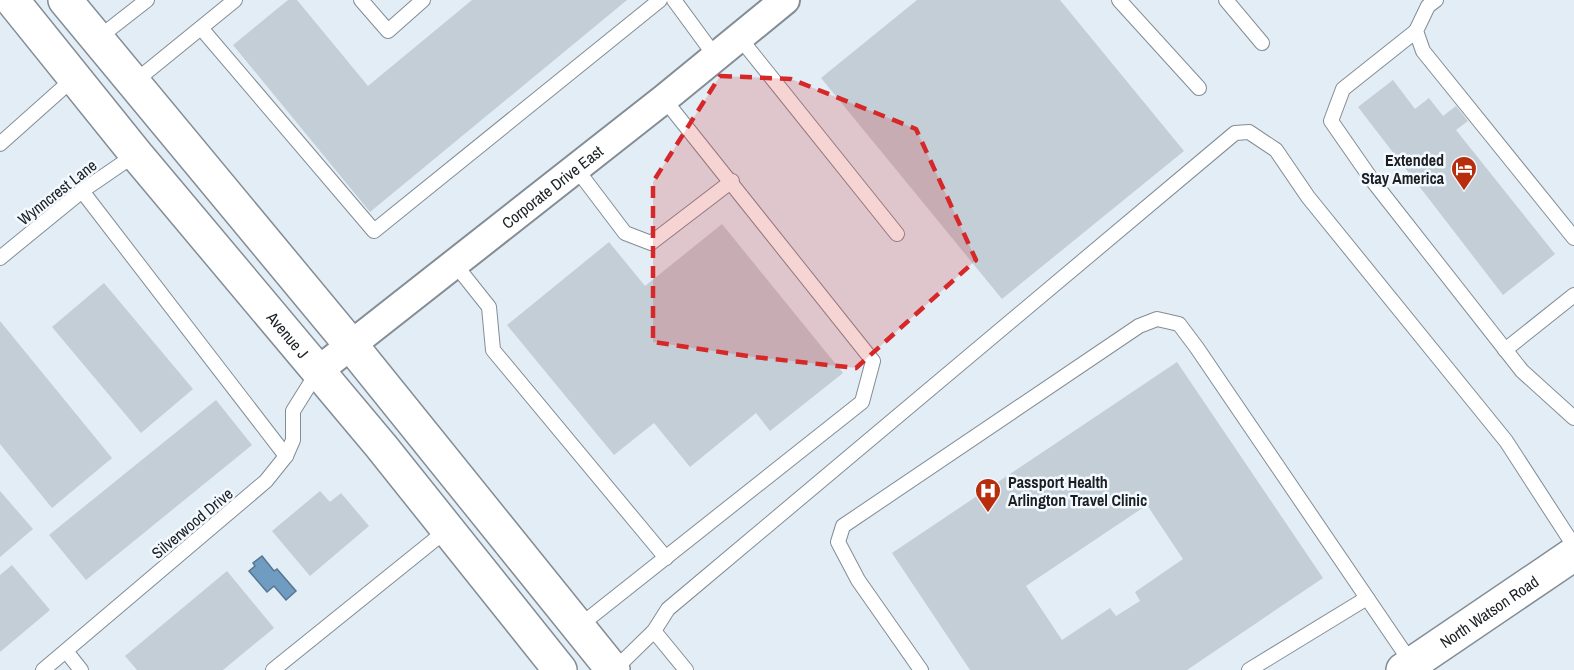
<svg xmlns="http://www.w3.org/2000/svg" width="1574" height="670" viewBox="0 0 1574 670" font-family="'Archivo Narrow',sans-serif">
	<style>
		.water { fill: #709cc1; stroke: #567691; stroke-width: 1.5 }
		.building { fill: #c4ced7; fill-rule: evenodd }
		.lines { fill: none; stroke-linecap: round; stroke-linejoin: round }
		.service-casing { stroke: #848d95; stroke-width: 16 }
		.minor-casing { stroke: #848d95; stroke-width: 32 }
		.tertiary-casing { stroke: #848d95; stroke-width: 36 }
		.secondary-casing { stroke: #848d95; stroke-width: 36 }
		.service { stroke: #fff; stroke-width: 14 }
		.minor { stroke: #fff; stroke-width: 28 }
		.tertiary { stroke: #fff; stroke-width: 33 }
		.secondary { stroke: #fff; stroke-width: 33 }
		.marked { fill: #d62828; fill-opacity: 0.2; stroke: #d62828; stroke-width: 4.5; stroke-dasharray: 12 8; stroke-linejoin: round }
		.labels { text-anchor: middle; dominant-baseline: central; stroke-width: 5; stroke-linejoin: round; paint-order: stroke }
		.poi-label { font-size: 16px; font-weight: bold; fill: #1b1f22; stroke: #f3f9ff; text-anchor: end }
		.street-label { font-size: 16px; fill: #1b1f22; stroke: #f3f9ff }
	</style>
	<rect width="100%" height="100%" fill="#e2edf5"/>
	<path class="water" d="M 262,556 L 274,571 L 277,569 L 296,591 L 286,600 L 274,586 L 267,592 L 249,571 L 255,566 L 253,563 Z"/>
	<g class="building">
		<path d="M 288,0 L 297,0 L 368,86 L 472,0 L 627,0 L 370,212 L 233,45 Z"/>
		<path d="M 917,0 L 1060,0 L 1184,151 L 1002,299 L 821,78 Z"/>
		<path d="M 1393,80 L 1415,109 L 1429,98 L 1443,116 L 1456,106 L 1468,121 L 1456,130 L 1555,254 L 1503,295 L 1358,107 Z"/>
		<path d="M 722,224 L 843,373 L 770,431 L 756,413 L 690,467 L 654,423 L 614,455 L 507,325 L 609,242 L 645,286 Z"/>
		<path d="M 104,283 L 193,389 L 141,433 L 52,327 Z"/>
		<path d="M 0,321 L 112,458 L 52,508 L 0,444 Z"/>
		<path d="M 1177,362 L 1323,578 L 1187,670 L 970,670 L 892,553 ZM 1147,505 L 1183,559 L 1135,592 L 1140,601 L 1116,616 L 1110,608 L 1062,640 L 1026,586 Z"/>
		<path d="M 216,400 L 252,445 L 86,580 L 49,535 Z"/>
		<path d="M 0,491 L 33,529 L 0,557 Z"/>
		<path d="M 320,491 L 330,502 L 341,493 L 369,526 L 310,576 L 272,531 Z"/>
		<path d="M 12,565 L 50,610 L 0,652 L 0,575 Z"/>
		<path d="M 227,571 L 274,628 L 223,670 L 137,670 L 125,656 Z"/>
	</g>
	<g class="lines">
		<defs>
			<g id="service">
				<path d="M 361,0 L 388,31 L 423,0"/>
				<path d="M 674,0 L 715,56"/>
				<path d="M 1119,0 L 1199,88"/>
				<path d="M 1226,0 L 1262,43"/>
				<path d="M 1436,0 L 1428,6 L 1416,31 L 1423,51 L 1574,238"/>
				<path d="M 201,28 L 374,231 L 660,0"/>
				<path d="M 1416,31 L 1343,89 L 1331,121 L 1372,180 L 1522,371 L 1574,418"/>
				<path d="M 739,37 L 897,234"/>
				<path d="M 97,39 L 147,0"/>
				<path d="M 133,83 L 235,0"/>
				<path d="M 0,144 L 74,78"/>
				<path d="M 575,167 L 625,233 L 651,243 L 732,181"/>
				<path d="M 82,191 L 286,456"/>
				<path d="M 0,258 L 82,191 L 136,154"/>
				<path d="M 454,263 L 489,307 L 493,350 L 666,558"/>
				<path d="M 1505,350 L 1574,295"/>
				<path d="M 578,627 L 862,402 L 873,361 L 664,99"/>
				<path d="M 654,631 L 686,670"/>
				<path d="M 66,651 L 81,670"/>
				<path d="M 43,670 L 266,481 L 286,456 L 293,440 L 293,411 L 318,371"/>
				<path d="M 273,670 L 448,529"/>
				<path d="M 614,670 L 654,631 L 668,609 L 1235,133 L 1249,132 L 1276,150 L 1308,197 L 1506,441 L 1574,546"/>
				<path d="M 921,670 L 858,580 L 838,542 L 843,526 L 1139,326 L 1157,319 L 1179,324 L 1197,348 L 1412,664"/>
				<path d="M 1249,670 L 1367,598"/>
			</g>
			<g id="minor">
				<path id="s1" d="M 318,371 L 664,99 L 785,0"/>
			</g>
			<g id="tertiary">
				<path id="s2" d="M 12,0 L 136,154 L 381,446 L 560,670"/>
				<path d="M 65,0 L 351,345 L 613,670"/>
			</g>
			<g id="secondary">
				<path id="s3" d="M 1403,670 L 1574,554"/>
			</g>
		</defs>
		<use href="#service" class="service-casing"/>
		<use href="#minor" class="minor-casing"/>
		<use href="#tertiary" class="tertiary-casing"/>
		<use href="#secondary" class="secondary-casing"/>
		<use href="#service" class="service"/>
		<use href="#minor" class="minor"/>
		<use href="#tertiary" class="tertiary"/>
		<use href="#secondary" class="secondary"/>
	</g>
	<path class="marked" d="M 720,76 L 791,79 L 916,129 L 976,260 L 856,368 L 754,357 L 653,342 L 653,182 Z"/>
	<defs>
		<symbol id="hotel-pin" viewBox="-11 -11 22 30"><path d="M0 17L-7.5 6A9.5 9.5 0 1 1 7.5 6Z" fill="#b82d0b" stroke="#f3f9ff"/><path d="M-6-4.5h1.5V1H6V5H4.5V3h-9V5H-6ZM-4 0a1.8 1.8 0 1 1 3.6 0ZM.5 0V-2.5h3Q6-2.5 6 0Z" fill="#fff"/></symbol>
		<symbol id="hospital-pin" viewBox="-11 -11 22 30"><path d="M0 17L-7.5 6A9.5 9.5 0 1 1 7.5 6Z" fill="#b82d0b" stroke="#f3f9ff"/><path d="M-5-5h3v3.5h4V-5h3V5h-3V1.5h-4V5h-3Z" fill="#fff"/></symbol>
	</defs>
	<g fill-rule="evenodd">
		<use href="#hotel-pin" x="1449" y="154" width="30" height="40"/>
		<use href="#hospital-pin" x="973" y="476" width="30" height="40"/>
	</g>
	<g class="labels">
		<g class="poi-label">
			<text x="1444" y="160">Extended<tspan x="1444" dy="18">Stay America</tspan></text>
			<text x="1008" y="482" text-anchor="start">Passport Health<tspan x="1008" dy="18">Arlington Travel Clinic</tspan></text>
		</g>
		<g class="street-label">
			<text stroke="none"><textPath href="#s1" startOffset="298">Corporate Drive East</textPath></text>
			<text transform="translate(57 192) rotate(-38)">Wynncrest Lane</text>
			<text stroke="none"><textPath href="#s2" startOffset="434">Avenue J</textPath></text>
			<text transform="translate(192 523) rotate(-40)">Silverwood Drive</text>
			<text stroke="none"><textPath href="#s3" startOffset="104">North Watson Road</textPath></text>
		</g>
	</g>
</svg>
